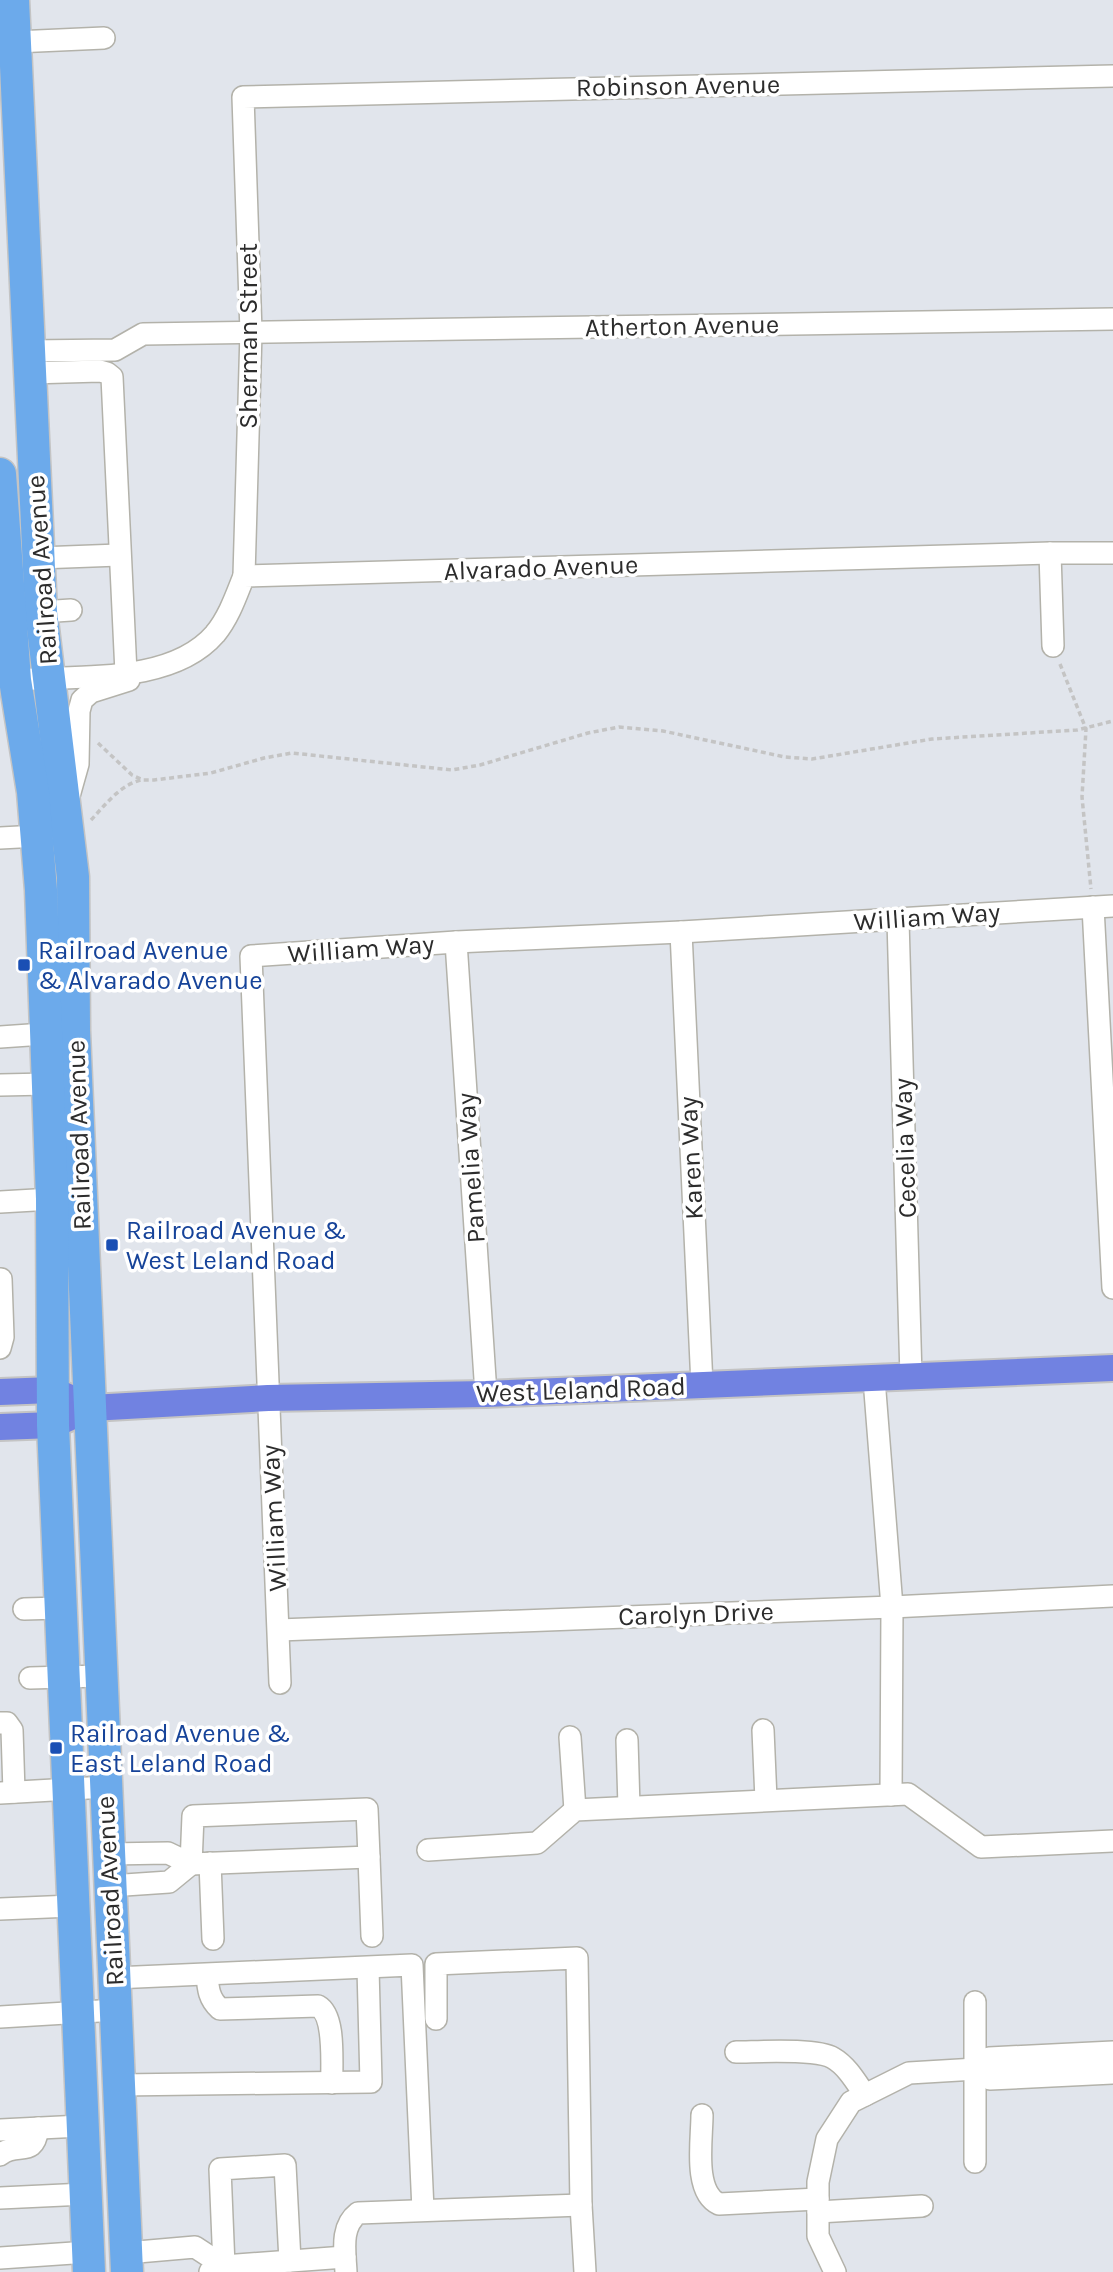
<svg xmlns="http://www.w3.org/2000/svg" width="1113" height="2272" viewBox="0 0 1113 2272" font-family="Karla,sans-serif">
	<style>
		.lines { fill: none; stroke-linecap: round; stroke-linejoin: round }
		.minor-casing { stroke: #b3b2aa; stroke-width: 24 }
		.major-casing { stroke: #c4c4c4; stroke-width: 30 }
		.highway-casing { stroke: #c4c4c4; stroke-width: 35 }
		.path { stroke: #c4c4c4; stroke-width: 3.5; stroke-dasharray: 5 3.5; stroke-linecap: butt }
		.minor { stroke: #fff; stroke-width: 21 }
		.major { stroke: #7182e1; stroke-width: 26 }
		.highway { stroke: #6caaeb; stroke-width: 32 }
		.transit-dot { fill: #1a4fb4; stroke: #fff; stroke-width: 2.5 }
		.labels { text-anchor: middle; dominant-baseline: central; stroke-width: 7; stroke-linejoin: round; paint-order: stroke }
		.street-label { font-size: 26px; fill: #2c2c2c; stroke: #fff }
		.transit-label { font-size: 26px; fill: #164399; stroke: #fff; text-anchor: start }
	</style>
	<rect width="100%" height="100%" fill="#e1e5ec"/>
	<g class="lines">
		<defs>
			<g id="minor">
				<path d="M 15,42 L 104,38"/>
				<path d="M 29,351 L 115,350 L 143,334 L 1113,319"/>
				<path d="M 30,373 L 100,371 L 107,373 L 112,377 L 126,673"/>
				<path d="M 1050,553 L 1053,646"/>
				<path d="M 39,558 L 119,555"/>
				<path d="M 244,576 L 251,332 L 243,97 L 1113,76"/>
				<path d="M 41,612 L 71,610"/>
				<path d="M 15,680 C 77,675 171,685 215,634 C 229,617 236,596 244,576 L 1050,553 L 1113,553"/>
				<path d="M 69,796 L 78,764 L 79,711 L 82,700 L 91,692 L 129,680"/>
				<path d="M 0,838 L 38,836"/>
				<path d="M 1093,907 L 1113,1288"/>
				<path d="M 898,920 L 911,1377"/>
				<path d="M 681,932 L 702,1385"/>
				<path d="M 456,942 L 486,1394"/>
				<path d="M 0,1037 L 58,1033"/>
				<path d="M 0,1085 L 48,1084"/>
				<path d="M 0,1202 L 52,1199"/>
				<path d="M 0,1348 L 3,1337 L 1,1279"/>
				<path d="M 874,1379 L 892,1607 L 891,1795"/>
				<path d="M 24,1609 L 60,1608"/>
				<path d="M 279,1630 L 892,1607 L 1113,1596"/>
				<path d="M 30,1678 L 100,1676"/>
				<path d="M 280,1683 L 251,956 L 456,942 L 681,932 L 1113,906"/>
				<path d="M 0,1723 L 7,1723 L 12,1730 L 14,1792"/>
				<path d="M 763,1730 L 766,1800"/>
				<path d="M 570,1737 L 575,1810"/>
				<path d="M 627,1740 L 629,1807"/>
				<path d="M 0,1793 L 106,1787"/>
				<path d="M 428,1850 L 537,1843 L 575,1810 L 908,1794 L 981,1847 L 1113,1841"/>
				<path d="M 109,1854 L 168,1853 L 191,1864 L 369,1857 L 367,1809 L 193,1816 L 191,1864"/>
				<path d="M 369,1857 L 372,1936"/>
				<path d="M 210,1863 L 213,1939"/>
				<path d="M 110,1886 L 169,1882 L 191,1864"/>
				<path d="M 0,1909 L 72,1906"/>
				<path d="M 207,1975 C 208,1989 209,1999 220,2009 L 318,2006 C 336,2016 331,2063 332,2083"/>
				<path d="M 114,1978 L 412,1965 L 423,2210"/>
				<path d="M 975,2002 L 975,2162"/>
				<path d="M 0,2017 L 116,2010"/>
				<path d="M 436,2019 L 436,1964 L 577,1958 L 581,2205 L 585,2272"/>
				<path d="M 736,2052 C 757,2052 816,2048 833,2058 C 847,2066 856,2082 865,2095"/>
				<path d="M 1113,2052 L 989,2058 L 976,2069 L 990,2079 L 1113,2073"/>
				<path d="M 119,2085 L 371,2082 L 368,1968"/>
				<path d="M 702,2115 C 702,2140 693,2192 719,2204 L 818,2199"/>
				<path d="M 0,2130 L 81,2126"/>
				<path d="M 0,2155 C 17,2140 34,2160 38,2128"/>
				<path d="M 0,2198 L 85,2194"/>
				<path d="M 818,2212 L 922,2206"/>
				<path d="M 126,2253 L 195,2247 L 224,2266"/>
				<path d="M 0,2258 L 88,2252"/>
				<path d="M 224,2266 L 220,2169 L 285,2165 L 290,2261"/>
				<path d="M 210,2272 L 224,2266 L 345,2257"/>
				<path d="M 346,2272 C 345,2251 340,2227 358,2213 L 581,2205"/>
				<path d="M 835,2272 L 818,2236 L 818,2182 L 827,2139 L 851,2102 L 909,2073 L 976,2069"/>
			</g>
			<g id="major">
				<path d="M 0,1392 L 52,1390 L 70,1398"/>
				<path d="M 0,1427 L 53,1425 L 91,1408 L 268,1398 L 486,1394 L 1113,1368"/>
			</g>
			<g id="highway">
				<path d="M 13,0 L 41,612 L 73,877 L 74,1031 L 127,2272"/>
				<path d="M 0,474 L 15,680 L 33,792 L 41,890 L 52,1199 L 53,1425 L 89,2272"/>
			</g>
		</defs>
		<use href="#minor" class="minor-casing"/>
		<use href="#major" class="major-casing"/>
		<use href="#highway" class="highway-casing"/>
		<g class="path">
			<path d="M 1060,664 L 1086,729 L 1082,797 L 1091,889"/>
			<path d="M 98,743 L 132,775 L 143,780 L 154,780 L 211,773 L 264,758 L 292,753 L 452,770 L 480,765 L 588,733 L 619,727 L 663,731 L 785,757 L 812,759 L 932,739 L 1077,730 L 1113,721"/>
			<path d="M 91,820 C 106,804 120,785 141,780"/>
		</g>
		<use href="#minor" class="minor"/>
		<use href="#major" class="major"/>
		<use href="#highway" class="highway"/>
	</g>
	<g class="transit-dot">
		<rect x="17" y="958" width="14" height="14" rx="3.5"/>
		<rect x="105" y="1238" width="14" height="14" rx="3.5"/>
		<rect x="49" y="1741" width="14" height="14" rx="3.5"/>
	</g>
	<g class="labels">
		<g class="street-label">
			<text transform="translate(678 86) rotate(-1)">Robinson Avenue</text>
			<text transform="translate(682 326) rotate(-1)">Atherton Avenue</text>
			<text transform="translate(248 336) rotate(-90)">Sherman Street</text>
			<text transform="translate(541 568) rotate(-2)">Alvarado Avenue</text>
			<text transform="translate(42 570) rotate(-94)">Railroad Avenue</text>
			<text transform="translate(927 917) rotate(-4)">William Way</text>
			<text transform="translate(361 949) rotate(-4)">William Way</text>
			<text transform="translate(79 1135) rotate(-92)">Railroad Avenue</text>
			<text transform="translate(905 1148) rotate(-92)">Cecelia Way</text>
			<text transform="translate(691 1158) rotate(-93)">Karen Way</text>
			<text transform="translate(471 1168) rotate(-94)">Pamelia Way</text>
			<text transform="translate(581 1390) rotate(-2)">West Leland Road</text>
			<text transform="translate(274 1518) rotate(-93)">William Way</text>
			<text transform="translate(696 1614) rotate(-2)">Carolyn Drive</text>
			<text transform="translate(110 1891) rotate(-93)">Railroad Avenue</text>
		</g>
		<g class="transit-label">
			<text x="38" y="950">Railroad Avenue<tspan x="38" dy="30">&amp; Alvarado Avenue</tspan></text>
			<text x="126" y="1230">Railroad Avenue &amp;<tspan x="126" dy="30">West Leland Road</tspan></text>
			<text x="70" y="1733">Railroad Avenue &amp;<tspan x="70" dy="30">East Leland Road</tspan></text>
		</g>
	</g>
</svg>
